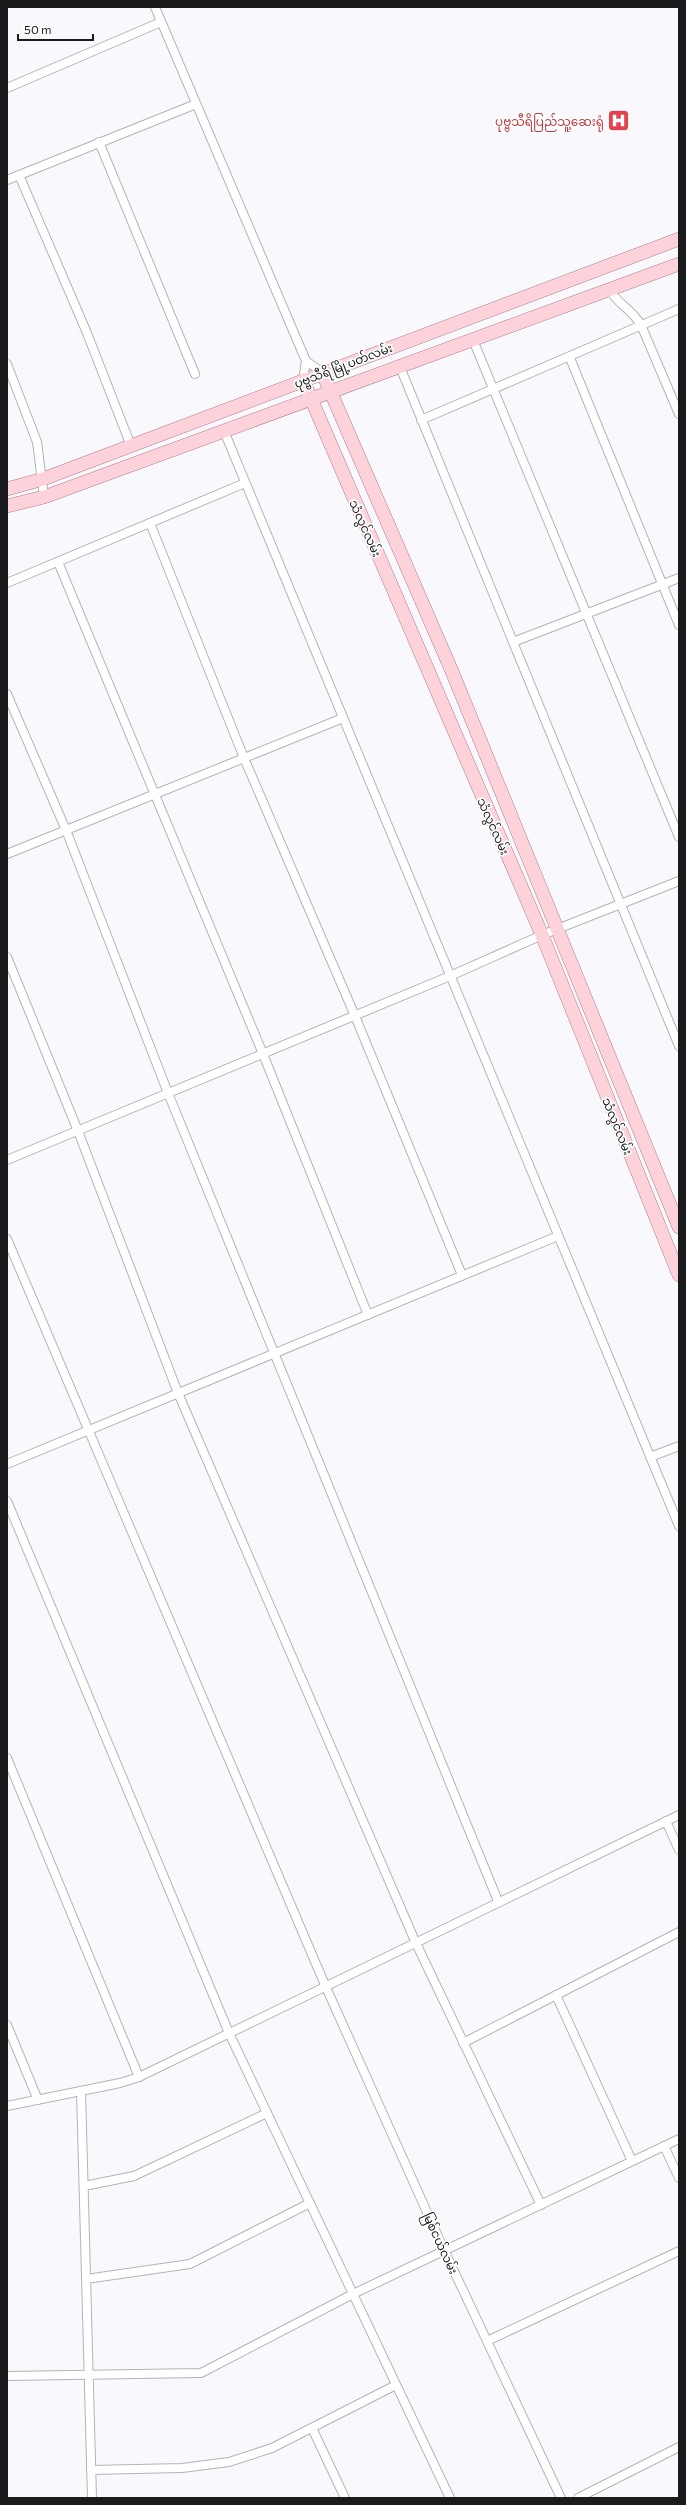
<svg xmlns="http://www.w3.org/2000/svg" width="686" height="2505" viewBox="0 0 686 2505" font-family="Commissioner,'Noto Sans Myanmar',sans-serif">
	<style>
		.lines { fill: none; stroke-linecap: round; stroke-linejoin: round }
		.street-casing { stroke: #b4b4b8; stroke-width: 10 }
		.primary-casing { stroke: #ae7e89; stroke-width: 14 }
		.street { stroke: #fff; stroke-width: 8 }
		.primary { stroke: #fed2db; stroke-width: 13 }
		.labels { text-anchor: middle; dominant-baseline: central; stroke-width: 3.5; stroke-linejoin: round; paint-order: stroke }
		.health-label { font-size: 12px; fill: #be3a42; stroke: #fff; text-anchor: end }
		.street-label { font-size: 12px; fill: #1b1b1d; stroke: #fff }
	</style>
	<rect width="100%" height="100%" fill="#f8f8fd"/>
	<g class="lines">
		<defs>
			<g id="street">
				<path d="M 155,7 L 306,361 L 322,372"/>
				<path d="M 7,88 L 161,22"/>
				<path d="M 99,142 L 195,374"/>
				<path d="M 19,175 L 87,333 L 131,446"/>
				<path d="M 7,180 L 196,104"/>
				<path d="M 610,290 C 618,305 631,308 641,325 L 679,414"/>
				<path d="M 473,340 L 679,837"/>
				<path d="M 570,358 L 679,625"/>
				<path d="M 7,364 L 37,442 L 44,497"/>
				<path d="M 400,367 L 679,1046"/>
				<path d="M 303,380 L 306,361"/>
				<path d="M 421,420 L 679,309"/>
				<path d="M 224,431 L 679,1526"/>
				<path d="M 150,523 L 244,758 L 355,1016 L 462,1275"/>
				<path d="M 58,562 L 263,1054 L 368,1315"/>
				<path d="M 7,583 L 245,483"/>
				<path d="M 513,642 L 679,578"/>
				<path d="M 7,694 L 66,830 L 168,1093 L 498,1901"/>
				<path d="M 7,854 L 343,718"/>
				<path d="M 7,957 L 78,1131 L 178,1393 L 415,1941 L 541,2205"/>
				<path d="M 7,1160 L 450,976 L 542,935 L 679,881"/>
				<path d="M 7,1239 L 325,1985 L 444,2250 L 561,2498"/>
				<path d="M 650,1457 L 679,1446"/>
				<path d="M 7,1464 L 558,1236"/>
				<path d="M 7,1501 L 229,2033 L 450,2498"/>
				<path d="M 7,1758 L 139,2077"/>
				<path d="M 666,1821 L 679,1850"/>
				<path d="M 556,1995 L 632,2161"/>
				<path d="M 7,2025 L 38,2100"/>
				<path d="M 463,2043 L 679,1932"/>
				<path d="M 81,2091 L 92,2498"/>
				<path d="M 7,2106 L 120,2083 L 139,2077 L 679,1815"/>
				<path d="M 664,2146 L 679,2178"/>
				<path d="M 84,2186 L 134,2176 L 267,2113"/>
				<path d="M 86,2279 L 190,2264 L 310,2203"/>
				<path d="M 487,2341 L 679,2251"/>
				<path d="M 7,2376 L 201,2373 L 353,2294 L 679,2139"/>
				<path d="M 312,2428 L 345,2498"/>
				<path d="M 91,2470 L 182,2468 L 229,2462 L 272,2448 L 396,2385"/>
				<path d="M 578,2498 L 679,2447"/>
			</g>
			<g id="primary">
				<path d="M 322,372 L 451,669 L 679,1227"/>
				<path d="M 303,380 L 542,935 L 679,1275"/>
				<path d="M 7,489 L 43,479 L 679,239"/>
				<path d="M 7,506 L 44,497 L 679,264"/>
			</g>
		</defs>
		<use href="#street" class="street-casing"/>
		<use href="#primary" class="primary-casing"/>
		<use href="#street" class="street"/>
		<use href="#primary" class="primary"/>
	</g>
	<defs>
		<symbol id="hospital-square" viewBox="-11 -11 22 22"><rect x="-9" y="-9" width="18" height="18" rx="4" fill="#e0444e" stroke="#fff"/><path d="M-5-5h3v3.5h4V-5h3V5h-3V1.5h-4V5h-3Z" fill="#fff"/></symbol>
	</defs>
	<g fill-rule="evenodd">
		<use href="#hospital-square" x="606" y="108" width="25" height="25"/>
	</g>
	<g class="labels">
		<g class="health-label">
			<text x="604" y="121">ပုဗ္ဗသီရိပြည်သူ့ဆေးရုံ</text>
		</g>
		<g class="street-label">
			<text transform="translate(343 365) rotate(-21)">ပုဗ္ဗသီရိ မြို့ပတ်လမ်း</text>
			<text transform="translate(366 528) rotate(66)">သံလွင်လမ်း</text>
			<text transform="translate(494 826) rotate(66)">သံလွင်လမ်း</text>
			<text transform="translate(618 1126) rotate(68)">သံလွင်လမ်း</text>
			<text transform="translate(441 2243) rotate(65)">မြစ်ငယ်လမ်း</text>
		</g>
	</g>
	<rect width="686" height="2505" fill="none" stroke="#1b1b1d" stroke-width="16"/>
	<path d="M18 34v6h75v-6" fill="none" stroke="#1b1b1d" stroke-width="2"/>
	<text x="24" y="34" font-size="12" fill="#1b1b1d" stroke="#ffffff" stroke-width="3" paint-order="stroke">50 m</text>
</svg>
